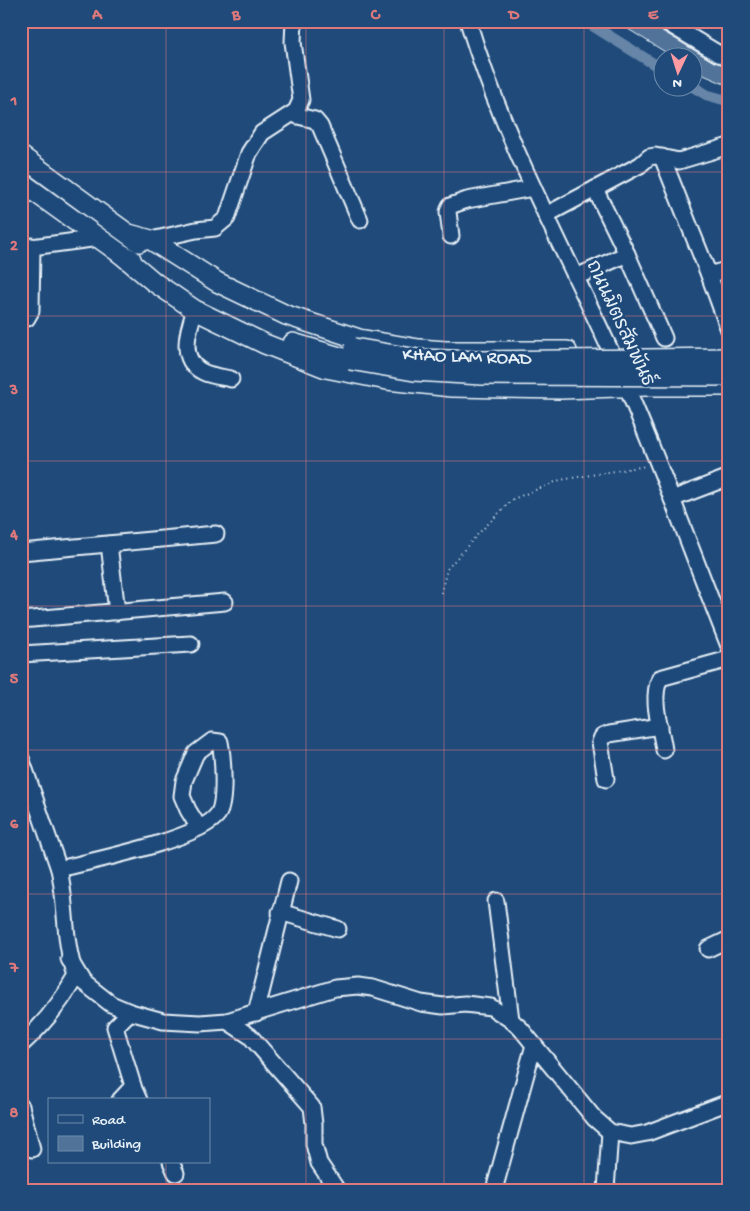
<svg xmlns="http://www.w3.org/2000/svg" width="750" height="1211" viewBox="0 0 750 1211" font-family="'Gochi Hand','Playpen Sans Thai',sans-serif">
	<style>
		.lines { fill: none; stroke-linecap: round; stroke-linejoin: round }
		.canal { stroke: #6685a7; stroke-width: 11 }
		.building { fill: #517399; stroke: #e8f1f8 }
		.minor-casing { stroke: #e8f1f8; stroke-width: 19 }
		.major-casing { stroke: #e8f1f8; stroke-width: 22 }
		.path { stroke: #e8f1f8; stroke-width: 2; stroke-dasharray: 1 4; stroke-linecap: butt }
		.minor { stroke: #1f4a7a; stroke-width: 15 }
		.major { stroke: #1f4a7a; stroke-width: 19 }
		.major-bridge-casing { stroke: #e8f1f8; stroke-width: 22; stroke-linecap: butt }
		.major-bridge { stroke: #1f4a7a; stroke-width: 19 }
		.grid { fill: none; stroke: #dd787b; stroke-width: 1; stroke-opacity: 0.55 }
		.labels { text-anchor: middle; dominant-baseline: central; stroke-width: 5; stroke-linejoin: round; paint-order: stroke }
		.street-label { font-size: 19px; fill: #e8f1f8; stroke: #1f4a7a }
		.neatline { fill: none; stroke: #dd787b; stroke-width: 2 }
		.grid-label { font-size: 16px; text-anchor: middle; font-weight: bold; fill: #dd787b }
	</style>
	<rect width="100%" height="100%" fill="#1f4a7a"/>
	<filter id="ink" filterUnits="userSpaceOnUse"><feTurbulence type="fractalNoise" baseFrequency=".02" numOctaves="2"/><feDisplacementMap in="SourceGraphic" scale="10" xChannelSelector="R" yChannelSelector="G"/><feConvolveMatrix kernelMatrix="1 2 1 2 8 2 1 2 1" color-interpolation-filters="sRGB"/></filter>
	<g filter="url(#ink)">
		<g class="lines">
			<g class="canal">
				<path d="M 583,21 L 590,24 L 662,69"/>
				<path d="M 692,86 L 707,95 L 729,101"/>
			</g>
		</g>
		<path class="building" d="M 615,21 L 651,21 L 659,29 L 714,62 L 729,66 L 729,86 L 692,70 L 692,58 L 675,58 Z"/>
		<g class="lines">
			<defs>
				<g id="minor">
					<path d="M 468,21 C 503,138 562,244 612,354 C 655,449 690,548 729,646"/>
					<path d="M 664,21 L 719,54 L 729,57"/>
					<path d="M 296,111 L 298,116 L 315,120 L 320,126 L 360,220"/>
					<path d="M 662,157 L 709,275 L 729,330"/>
					<path d="M 595,189 L 627,254 L 664,338"/>
					<path d="M 546,215 L 640,165 L 649,157 L 655,156 L 679,161 L 729,146"/>
					<path d="M 451,236 L 448,212 L 450,206 L 467,200 L 533,188"/>
					<path d="M 151,240 L 196,230 L 215,228 L 227,218 L 249,153 L 262,133 L 296,111 L 301,100 L 293,42 L 294,21"/>
					<path d="M 24,248 L 99,238"/>
					<path d="M 709,275 L 729,269"/>
					<path d="M 576,277 L 627,254"/>
					<path d="M 195,310 C 188,330 178,360 203,372 C 211,376 222,377 231,379"/>
					<path d="M 21,317 L 27,318 L 31,311 L 32,246"/>
					<path d="M 672,499 L 727,478"/>
					<path d="M 109,544 L 117,612"/>
					<path d="M 21,552 L 216,534"/>
					<path d="M 21,620 L 225,602"/>
					<path d="M 21,654 L 191,644"/>
					<path d="M 664,750 C 661,728 650,699 660,678 L 729,659"/>
					<path d="M 21,758 L 59,869 C 67,904 63,942 76,976 C 61,1003 44,1024 21,1045"/>
					<path d="M 606,779 L 600,742 L 602,737 L 609,734 L 660,726"/>
					<path d="M 59,869 C 91,861 201,839 218,814 C 226,802 223,757 220,742 L 212,741 L 196,753 L 184,781 L 182,796 L 188,810 L 199,828"/>
					<path d="M 496,901 L 511,1020"/>
					<path d="M 280,912 L 338,929"/>
					<path d="M 708,949 L 729,939"/>
					<path d="M 69,959 L 83,982 L 111,1004 L 130,1012 L 163,1021 L 200,1023 L 227,1021 L 335,988 L 358,986 L 373,988 L 421,1003 L 443,1006 L 465,1004 L 491,1007 L 511,1020 L 521,1029 L 594,1118 L 610,1132 L 631,1136 L 647,1133 L 729,1102"/>
					<path d="M 130,1012 L 115,1027 L 134,1089 L 139,1100"/>
					<path d="M 256,1013 L 289,881"/>
					<path d="M 227,1021 L 250,1036 L 312,1107 L 314,1124 L 314,1144 L 319,1163 L 337,1190"/>
					<path d="M 120,1100 L 133,1086"/>
					<path d="M 21,1106 L 32,1149"/>
					<path d="M 171,1162 L 176,1173"/>
					<path d="M 494,1190 L 534,1045"/>
					<path d="M 606,1190 L 610,1132"/>
				</g>
				<g id="major">
					<path d="M 21,156 L 139,242"/>
					<path d="M 21,182 L 121,254 L 131,259"/>
					<path d="M 129,234 L 151,240 L 217,282 L 286,315 L 359,339 L 419,349 L 446,351 L 567,351"/>
					<path d="M 121,254 L 154,282 L 195,310 L 265,344 L 326,368 L 387,380 L 452,387 L 561,389 L 646,386 L 729,386"/>
					<path d="M 293,343 L 350,360"/>
				</g>
			</defs>
			<use href="#minor" class="minor-casing"/>
			<use href="#major" class="major-casing"/>
			<path class="path" d="M 441,593 L 447,569 L 478,534 L 513,499 L 560,480 L 646,466"/>
			<use href="#minor" class="minor"/>
			<use href="#major" class="major"/>
			<defs>
				<g id="major-bridge">
					<path d="M 354,348 L 418,359 L 482,361 L 729,358"/>
					<path d="M 350,360 L 414,371 L 482,375 L 729,376"/>
				</g>
			</defs>
			<use href="#major-bridge" class="major-bridge-casing"/>
			<use href="#major-bridge" class="major-bridge"/>
		</g>
	</g>
	<path class="grid" d="M 166,21 L 166,1100M 306,21 L 306,1190M 444,21 L 444,1190M 584,21 L 584,1190M 21,172 L 729,172M 21,316 L 729,316M 21,461 L 729,461M 21,606 L 729,606M 21,750 L 729,750M 21,894 L 729,894M 21,1039 L 729,1039M 166,1162 L 166,1190"/>
	<g class="labels">
		<g class="street-label">
			<text transform="translate(619 324) rotate(65)">ถนนมิตรสัมพันธ์</text>
			<text transform="translate(467 358) rotate(2)">KHAO LAM ROAD</text>
		</g>
	</g>
	<rect width="750" height="1211" fill="none" stroke="#1f4a7a" stroke-width="55"/>
	<rect x="48" y="1098" width="162" height="65" fill="#1f4a7a" stroke="#6f8dac"/>
	<rect x="58" y="1115" width="25" height="8" fill="#1f4a7a" stroke="#6f8dac"/>
	<text x="92" y="1124" font-size="15" fill="#e8f1f8">Road</text>
	<rect x="58" y="1136" width="25" height="15" fill="#517399" stroke="#6f8dac"/>
	<text x="92" y="1148" font-size="15" fill="#e8f1f8">Building</text>
	<g transform="translate(678 72) rotate(184)"><circle r="24" fill="#1f4a7a" stroke="#6f8dac"/>
	<path d="M0-4L9 19L0 12L-9 19Z" fill="#ff9aa2"/>
	<text y="-8" font-size="14" font-weight="bold" text-anchor="middle" fill="#e8f1f8">N</text>
	</g>
	<rect x="28" y="28" width="694" height="1156" class="neatline"/>
	<g class="grid-label">
		<text x="97" y="19">A</text>
		<text x="236" y="19">B</text>
		<text x="375" y="19">C</text>
		<text x="514" y="19">D</text>
		<text x="653" y="19">E</text>
		<text x="14" y="105">1</text>
		<text x="14" y="250">2</text>
		<text x="14" y="394">3</text>
		<text x="14" y="539">4</text>
		<text x="14" y="683">5</text>
		<text x="14" y="828">6</text>
		<text x="14" y="972">7</text>
		<text x="14" y="1117">8</text>
	</g>
</svg>
